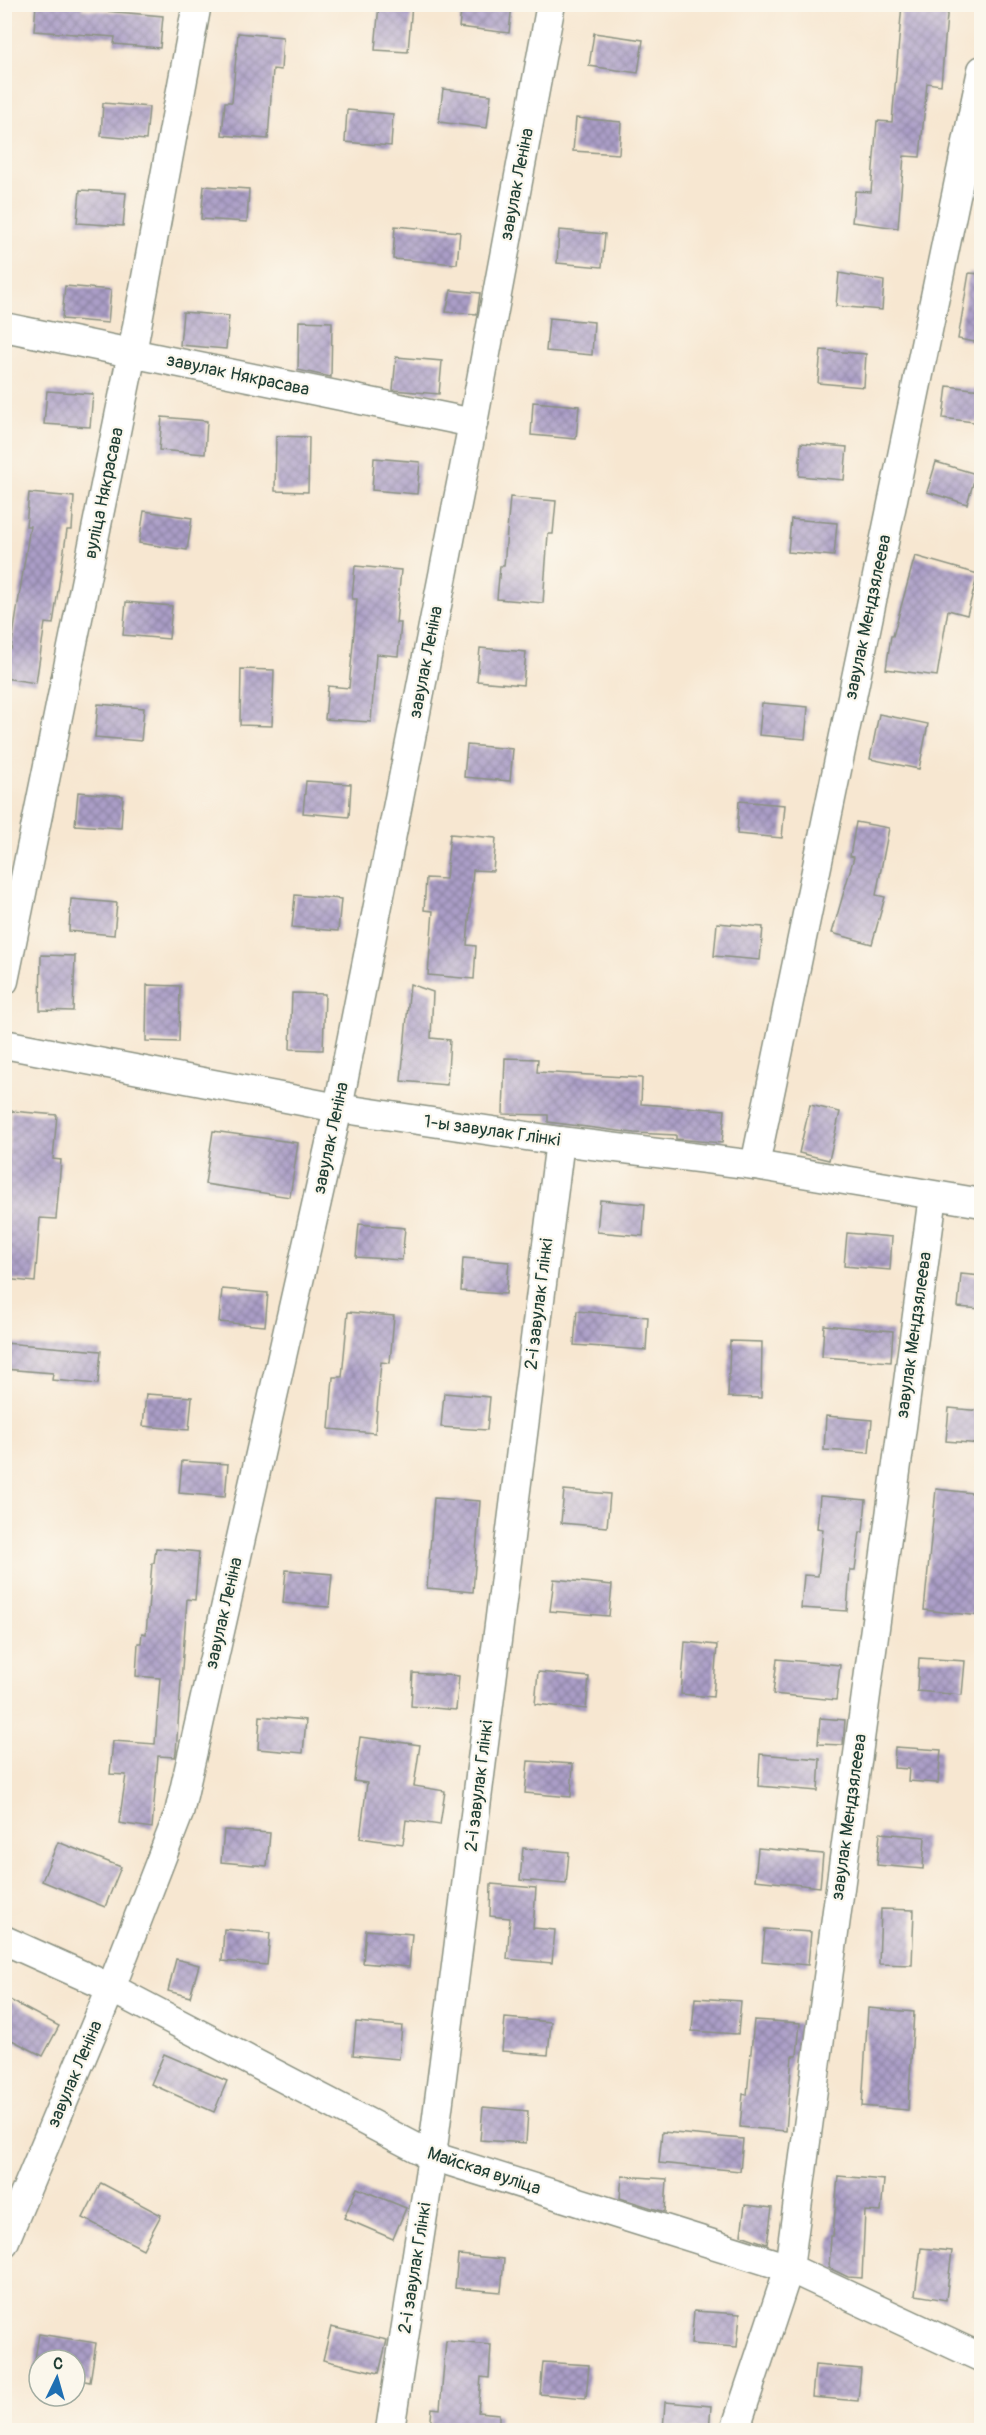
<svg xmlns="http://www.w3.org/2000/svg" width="986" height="2435" viewBox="0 0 986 2435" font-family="Pangolin,sans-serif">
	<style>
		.building { fill: url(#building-cross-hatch) }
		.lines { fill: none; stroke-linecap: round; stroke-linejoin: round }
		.minor-casing { stroke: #8b9282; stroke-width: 31 }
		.minor { stroke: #fff; stroke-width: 28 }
		.labels { text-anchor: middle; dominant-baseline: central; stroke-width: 4.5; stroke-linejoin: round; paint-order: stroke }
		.street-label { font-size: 18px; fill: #1f3d34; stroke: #fbf7ec }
	</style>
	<defs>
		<pattern id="building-cross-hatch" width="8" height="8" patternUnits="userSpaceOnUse" patternTransform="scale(1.5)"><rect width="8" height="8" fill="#ab9ec7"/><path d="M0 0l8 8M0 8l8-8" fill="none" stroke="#8b82a2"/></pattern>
	</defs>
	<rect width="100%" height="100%" fill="#fbf7ec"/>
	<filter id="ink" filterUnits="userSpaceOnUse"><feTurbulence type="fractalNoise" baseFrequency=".0167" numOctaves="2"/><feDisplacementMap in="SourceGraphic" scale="12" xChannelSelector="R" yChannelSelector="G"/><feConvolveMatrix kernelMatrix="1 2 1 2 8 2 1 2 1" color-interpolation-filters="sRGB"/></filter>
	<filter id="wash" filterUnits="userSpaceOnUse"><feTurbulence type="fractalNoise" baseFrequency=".008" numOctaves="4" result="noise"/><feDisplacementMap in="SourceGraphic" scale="24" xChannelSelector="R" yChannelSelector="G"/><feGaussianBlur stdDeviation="1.35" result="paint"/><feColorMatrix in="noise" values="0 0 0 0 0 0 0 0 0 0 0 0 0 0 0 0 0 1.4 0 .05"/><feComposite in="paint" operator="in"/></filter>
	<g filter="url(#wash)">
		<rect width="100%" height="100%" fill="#f7e7d1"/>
		<g id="blocks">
			<g class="building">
				<path d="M 36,4 L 83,4 L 82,9 L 163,16 L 160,48 L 114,44 L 115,37 L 34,31 Z"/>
				<path d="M 379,4 L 412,4 L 408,52 L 375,50 Z"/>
				<path d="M 462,4 L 512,4 L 509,33 L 459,27 Z"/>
				<path d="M 902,4 L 948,4 L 941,85 L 927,83 L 920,157 L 904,156 L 898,228 L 852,222 L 855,191 L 871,192 L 877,121 L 892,122 Z"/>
				<path d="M 238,33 L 283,37 L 281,70 L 273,69 L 268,139 L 222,135 L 225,102 L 232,102 Z"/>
				<path d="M 594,33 L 643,40 L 638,73 L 589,66 Z"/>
				<path d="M 443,89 L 491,95 L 487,128 L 439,122 Z"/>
				<path d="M 103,103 L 149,107 L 146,140 L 101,136 Z"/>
				<path d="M 347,110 L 393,114 L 391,146 L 345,142 Z"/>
				<path d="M 576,118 L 621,122 L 619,154 L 573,151 Z"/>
				<path d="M 204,186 L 249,189 L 247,222 L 201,219 Z"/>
				<path d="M 80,190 L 126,193 L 123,226 L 77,223 Z"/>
				<path d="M 395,226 L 460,232 L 457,264 L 393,259 Z"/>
				<path d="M 559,230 L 605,234 L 602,267 L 557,263 Z"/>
				<path d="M 839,273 L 884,281 L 882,310 L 836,306 Z"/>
				<path d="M 969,273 L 981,274 L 981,343 L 958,339 Z"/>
				<path d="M 65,286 L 111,290 L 108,323 L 62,319 Z"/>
				<path d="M 451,290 L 480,293 L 477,314 L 446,312 Z"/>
				<path d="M 183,312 L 229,316 L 226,349 L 180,345 Z"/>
				<path d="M 549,318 L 594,322 L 592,355 L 546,351 Z"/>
				<path d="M 299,321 L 332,322 L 331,377 L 298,370 Z"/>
				<path d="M 821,350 L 866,354 L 864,387 L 818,383 Z"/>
				<path d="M 396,357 L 442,361 L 439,394 L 393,390 Z"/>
				<path d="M 947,386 L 981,390 L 981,423 L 943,418 Z"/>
				<path d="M 47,391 L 93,394 L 90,427 L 44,424 Z"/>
				<path d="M 533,402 L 579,406 L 576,439 L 531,435 Z"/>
				<path d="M 162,417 L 207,421 L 205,454 L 159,450 Z"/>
				<path d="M 276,436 L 309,437 L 308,492 L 275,491 Z"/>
				<path d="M 801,443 L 847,447 L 844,480 L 799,476 Z"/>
				<path d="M 374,458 L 420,462 L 417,494 L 372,490 Z"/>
				<path d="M 936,462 L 976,474 L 967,504 L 927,492 Z"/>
				<path d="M 29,493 L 74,497 L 72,530 L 67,530 L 53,624 L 45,623 L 36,683 L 4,678 L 4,648 L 11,649 L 30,526 L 26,526 Z"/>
				<path d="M 510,497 L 556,501 L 553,534 L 548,534 L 543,603 L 497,599 L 500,566 L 504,566 Z"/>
				<path d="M 144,511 L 192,518 L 187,550 L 139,543 Z"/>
				<path d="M 791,519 L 837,523 L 834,556 L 788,552 Z"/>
				<path d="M 915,556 L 978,574 L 967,615 L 948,610 L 937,676 L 886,669 L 891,636 L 893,636 Z"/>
				<path d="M 355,566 L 401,570 L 396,623 L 401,623 L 398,656 L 376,654 L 371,722 L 325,719 L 328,686 L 349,688 L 357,599 L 352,599 Z"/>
				<path d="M 126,602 L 172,606 L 169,639 L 123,635 Z"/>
				<path d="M 480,648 L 526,652 L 523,685 L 477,681 Z"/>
				<path d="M 241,669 L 274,670 L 272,726 L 240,725 Z"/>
				<path d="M 762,703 L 808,707 L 805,739 L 759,735 Z"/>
				<path d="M 98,704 L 144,708 L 141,741 L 95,737 Z"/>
				<path d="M 879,714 L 928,724 L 919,769 L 870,759 Z"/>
				<path d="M 467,745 L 513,749 L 510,781 L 464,777 Z"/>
				<path d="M 306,781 L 351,784 L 349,817 L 303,813 Z"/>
				<path d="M 78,792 L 123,796 L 121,828 L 75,825 Z"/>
				<path d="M 739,801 L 785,805 L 782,838 L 737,834 Z"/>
				<path d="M 856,822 L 889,828 L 876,895 L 885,897 L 872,944 L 832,933 L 854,857 L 850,856 Z"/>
				<path d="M 450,834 L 496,838 L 493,871 L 473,870 L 467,945 L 476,946 L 474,979 L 428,975 L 433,911 L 424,910 L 426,878 L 446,879 Z"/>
				<path d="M 295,895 L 341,899 L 338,931 L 292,927 Z"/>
				<path d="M 71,899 L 117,903 L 114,935 L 69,931 Z"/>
				<path d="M 717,923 L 763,927 L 760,960 L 714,956 Z"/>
				<path d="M 41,955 L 75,956 L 73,1011 L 40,1010 Z"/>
				<path d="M 410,984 L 433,992 L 431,1038 L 450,1040 L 447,1085 L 401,1081 Z"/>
				<path d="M 147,985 L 180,986 L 179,1042 L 146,1041 Z"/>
				<path d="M 292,993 L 325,994 L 323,1050 L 290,1049 Z"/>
				<path d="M 505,1058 L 538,1059 L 537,1072 L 642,1078 L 641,1104 L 725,1110 L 722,1143 L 676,1139 L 676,1135 L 634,1133 L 548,1122 L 548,1115 L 503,1114 Z"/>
				<path d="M 810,1105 L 840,1112 L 829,1160 L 799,1153 Z"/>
				<path d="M 11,1111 L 57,1115 L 53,1159 L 61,1160 L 56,1219 L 40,1218 L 35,1282 L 4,1279 L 4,1155 L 8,1156 Z"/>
				<path d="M 213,1131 L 298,1143 L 290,1197 L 205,1184 Z"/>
				<path d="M 600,1200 L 645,1204 L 643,1236 L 597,1232 Z"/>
				<path d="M 359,1224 L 405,1228 L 402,1260 L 356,1257 Z"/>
				<path d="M 847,1233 L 892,1237 L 890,1270 L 844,1266 Z"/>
				<path d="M 463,1258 L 509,1262 L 506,1294 L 461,1291 Z"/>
				<path d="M 961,1274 L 981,1276 L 981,1309 L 958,1307 Z"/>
				<path d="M 222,1289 L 268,1293 L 265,1326 L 219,1322 Z"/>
				<path d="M 577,1311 L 648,1317 L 646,1350 L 574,1345 Z"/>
				<path d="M 348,1312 L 394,1316 L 390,1363 L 381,1362 L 375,1433 L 329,1429 L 333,1377 L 342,1377 Z"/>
				<path d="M 824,1325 L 893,1331 L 891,1362 L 822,1357 Z"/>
				<path d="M 730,1341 L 762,1342 L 761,1398 L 728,1397 Z"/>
				<path d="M 4,1343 L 101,1351 L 98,1384 L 52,1380 L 53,1373 L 4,1369 Z"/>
				<path d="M 444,1393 L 490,1397 L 487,1430 L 441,1427 Z"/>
				<path d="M 146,1394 L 192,1397 L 189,1430 L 143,1426 Z"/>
				<path d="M 949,1408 L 981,1411 L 981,1444 L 946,1441 Z"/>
				<path d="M 826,1416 L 872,1420 L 869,1453 L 824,1450 Z"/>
				<path d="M 182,1461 L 228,1464 L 225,1497 L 179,1493 Z"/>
				<path d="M 936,1489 L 981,1494 L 981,1616 L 924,1610 Z"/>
				<path d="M 564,1490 L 610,1494 L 607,1527 L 561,1523 Z"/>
				<path d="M 820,1496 L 866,1500 L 863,1532 L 860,1532 L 855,1570 L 850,1570 L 847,1611 L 801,1608 L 804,1575 L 818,1576 L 823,1529 L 817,1528 Z"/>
				<path d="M 434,1498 L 480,1501 L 473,1592 L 427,1588 Z"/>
				<path d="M 156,1548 L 199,1552 L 195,1600 L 187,1599 L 176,1752 L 175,1757 L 158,1756 L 152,1828 L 119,1823 L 126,1775 L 110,1774 L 113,1741 L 155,1744 L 160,1678 L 136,1676 L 138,1643 L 141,1643 L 142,1633 L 146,1634 L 152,1563 L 154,1563 Z"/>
				<path d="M 286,1570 L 332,1574 L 329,1607 L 283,1603 Z"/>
				<path d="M 554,1579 L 612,1585 L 609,1616 L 550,1611 Z"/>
				<path d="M 685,1642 L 717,1645 L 713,1697 L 681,1694 Z"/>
				<path d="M 919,1658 L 965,1661 L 962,1695 L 917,1691 Z"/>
				<path d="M 777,1659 L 840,1665 L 836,1700 L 773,1694 Z"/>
				<path d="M 538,1672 L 589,1677 L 586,1709 L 535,1704 Z"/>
				<path d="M 413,1673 L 459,1676 L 456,1710 L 411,1706 Z"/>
				<path d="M 260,1716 L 306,1720 L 303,1753 L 258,1749 Z"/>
				<path d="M 820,1718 L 845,1720 L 843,1745 L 818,1744 Z"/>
				<path d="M 360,1737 L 420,1745 L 414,1786 L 445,1791 L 440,1825 L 406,1820 L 403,1844 L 360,1838 L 367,1783 L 354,1781 Z"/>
				<path d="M 895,1747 L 941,1750 L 938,1783 L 908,1781 L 909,1769 L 894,1768 Z"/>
				<path d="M 760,1754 L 820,1759 L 818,1791 L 758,1786 Z"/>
				<path d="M 528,1761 L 573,1764 L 571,1797 L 525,1793 Z"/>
				<path d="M 224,1830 L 270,1833 L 267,1866 L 221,1862 Z"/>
				<path d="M 880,1833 L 925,1837 L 923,1869 L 877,1865 Z"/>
				<path d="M 58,1842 L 121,1867 L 105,1907 L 42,1881 Z"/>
				<path d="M 523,1848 L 569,1852 L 566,1884 L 520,1880 Z"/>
				<path d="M 758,1848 L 823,1854 L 820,1887 L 755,1880 Z"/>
				<path d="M 491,1884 L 536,1888 L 533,1928 L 555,1930 L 552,1963 L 507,1959 L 510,1918 L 490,1916 Z"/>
				<path d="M 881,1909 L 914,1910 L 912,1965 L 879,1964 Z"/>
				<path d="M 224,1929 L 270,1933 L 267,1965 L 222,1961 Z"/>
				<path d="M 765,1929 L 811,1932 L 808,1965 L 762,1961 Z"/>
				<path d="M 366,1930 L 412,1934 L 409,1967 L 363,1963 Z"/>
				<path d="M 176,1959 L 199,1965 L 190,1997 L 168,1991 Z"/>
				<path d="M 4,1997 L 59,2026 L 43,2056 L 4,2036 Z"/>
				<path d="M 695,1998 L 741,2001 L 738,2034 L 692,2031 Z"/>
				<path d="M 868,2008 L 914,2012 L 908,2110 L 862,2106 Z"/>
				<path d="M 505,2018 L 551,2022 L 548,2055 L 502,2051 Z"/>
				<path d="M 754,2020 L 800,2023 L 797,2056 L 792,2056 L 786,2131 L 740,2127 L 743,2094 L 747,2095 Z"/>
				<path d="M 356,2022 L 402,2026 L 399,2059 L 353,2055 Z"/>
				<path d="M 164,2054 L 227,2081 L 214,2112 L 151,2084 Z"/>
				<path d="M 483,2107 L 528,2111 L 526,2143 L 480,2140 Z"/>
				<path d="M 662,2132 L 743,2139 L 740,2171 L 659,2163 Z"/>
				<path d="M 622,2176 L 667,2179 L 665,2212 L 620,2198 Z"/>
				<path d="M 838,2176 L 884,2180 L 881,2212 L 865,2211 L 862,2278 L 848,2277 L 829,2268 L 831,2236 L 833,2236 Z"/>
				<path d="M 101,2183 L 161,2215 L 143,2249 L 83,2218 Z"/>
				<path d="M 357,2188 L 406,2208 L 393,2239 L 344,2218 Z"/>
				<path d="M 745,2205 L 772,2208 L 767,2244 L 741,2235 Z"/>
				<path d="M 921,2248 L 952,2251 L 946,2300 L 915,2295 Z"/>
				<path d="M 458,2255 L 504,2259 L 501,2292 L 455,2288 Z"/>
				<path d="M 694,2311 L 740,2314 L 737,2347 L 691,2344 Z"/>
				<path d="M 331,2327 L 387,2340 L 379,2373 L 323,2360 Z"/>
				<path d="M 39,2334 L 96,2343 L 90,2382 L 75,2379 L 75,2360 L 39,2360 L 39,2374 L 33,2372 Z"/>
				<path d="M 446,2341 L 491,2345 L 489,2378 L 481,2377 L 478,2412 L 499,2414 L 499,2430 L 430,2430 L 432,2408 L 440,2409 Z"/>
				<path d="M 543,2362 L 589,2365 L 586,2398 L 540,2394 Z"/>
				<path d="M 815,2365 L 861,2369 L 858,2401 L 812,2397 Z"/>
				<path d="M 665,2402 L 711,2406 L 709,2430 L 663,2430 Z"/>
			</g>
		</g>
	</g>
	<g filter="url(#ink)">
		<use href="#blocks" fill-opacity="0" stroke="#8b9282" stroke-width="1.5"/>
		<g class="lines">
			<defs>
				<g id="minor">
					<path d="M 4,327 L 473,423"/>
					<path d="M 4,981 L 132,353 L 197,4"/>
					<path d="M 4,1044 L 338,1108 L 560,1141 L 755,1165 L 982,1203"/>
					<path d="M 755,1165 L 982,70"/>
					<path d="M 4,1940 L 111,1988 L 432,2156 L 789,2268 L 982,2358"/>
					<path d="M 4,2243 L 111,1988 L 179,1813 L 338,1108 L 473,423 L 551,4"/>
					<path d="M 390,2430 L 432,2156 L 560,1141"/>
					<path d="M 735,2430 L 789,2268 L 933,1196"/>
				</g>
			</defs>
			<use href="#minor" class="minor-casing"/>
			<use href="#minor" class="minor"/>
		</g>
	</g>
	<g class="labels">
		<g class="street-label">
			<text transform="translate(517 184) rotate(-79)">завулак Леніна</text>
			<text transform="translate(238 375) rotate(12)">завулак Някрасава</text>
			<text transform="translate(104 493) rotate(-78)">вуліца Някрасава</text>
			<text transform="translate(868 617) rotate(-78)">завулак Мендзялеева</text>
			<text transform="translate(426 662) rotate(-79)">завулак Леніна</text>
			<text transform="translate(492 1131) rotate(8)">1-ы завулак Глінкі</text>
			<text transform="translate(331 1138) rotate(-78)">завулак Леніна</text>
			<text transform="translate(539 1304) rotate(-83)">2-і завулак Глінкі</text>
			<text transform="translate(914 1335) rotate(-82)">завулак Мендзялеева</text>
			<text transform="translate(224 1613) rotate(-77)">завулак Леніна</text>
			<text transform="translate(479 1786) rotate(-83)">2-і завулак Глінкі</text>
			<text transform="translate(849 1817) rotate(-82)">завулак Мендзялеева</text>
			<text transform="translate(75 2074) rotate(-67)">завулак Леніна</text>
			<text transform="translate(484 2171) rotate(18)">Майская вуліца</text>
			<text transform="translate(415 2268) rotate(-81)">2-і завулак Глінкі</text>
		</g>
	</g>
	<rect width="986" height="2435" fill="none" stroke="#fbf7ec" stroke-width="24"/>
	<g transform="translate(57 2378) rotate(5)"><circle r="28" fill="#fbf7ec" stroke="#a3ada2" stroke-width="1.5"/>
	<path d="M0-4.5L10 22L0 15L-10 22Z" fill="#1f6fb2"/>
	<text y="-9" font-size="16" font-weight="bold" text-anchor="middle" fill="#1f3d34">С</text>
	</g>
</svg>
